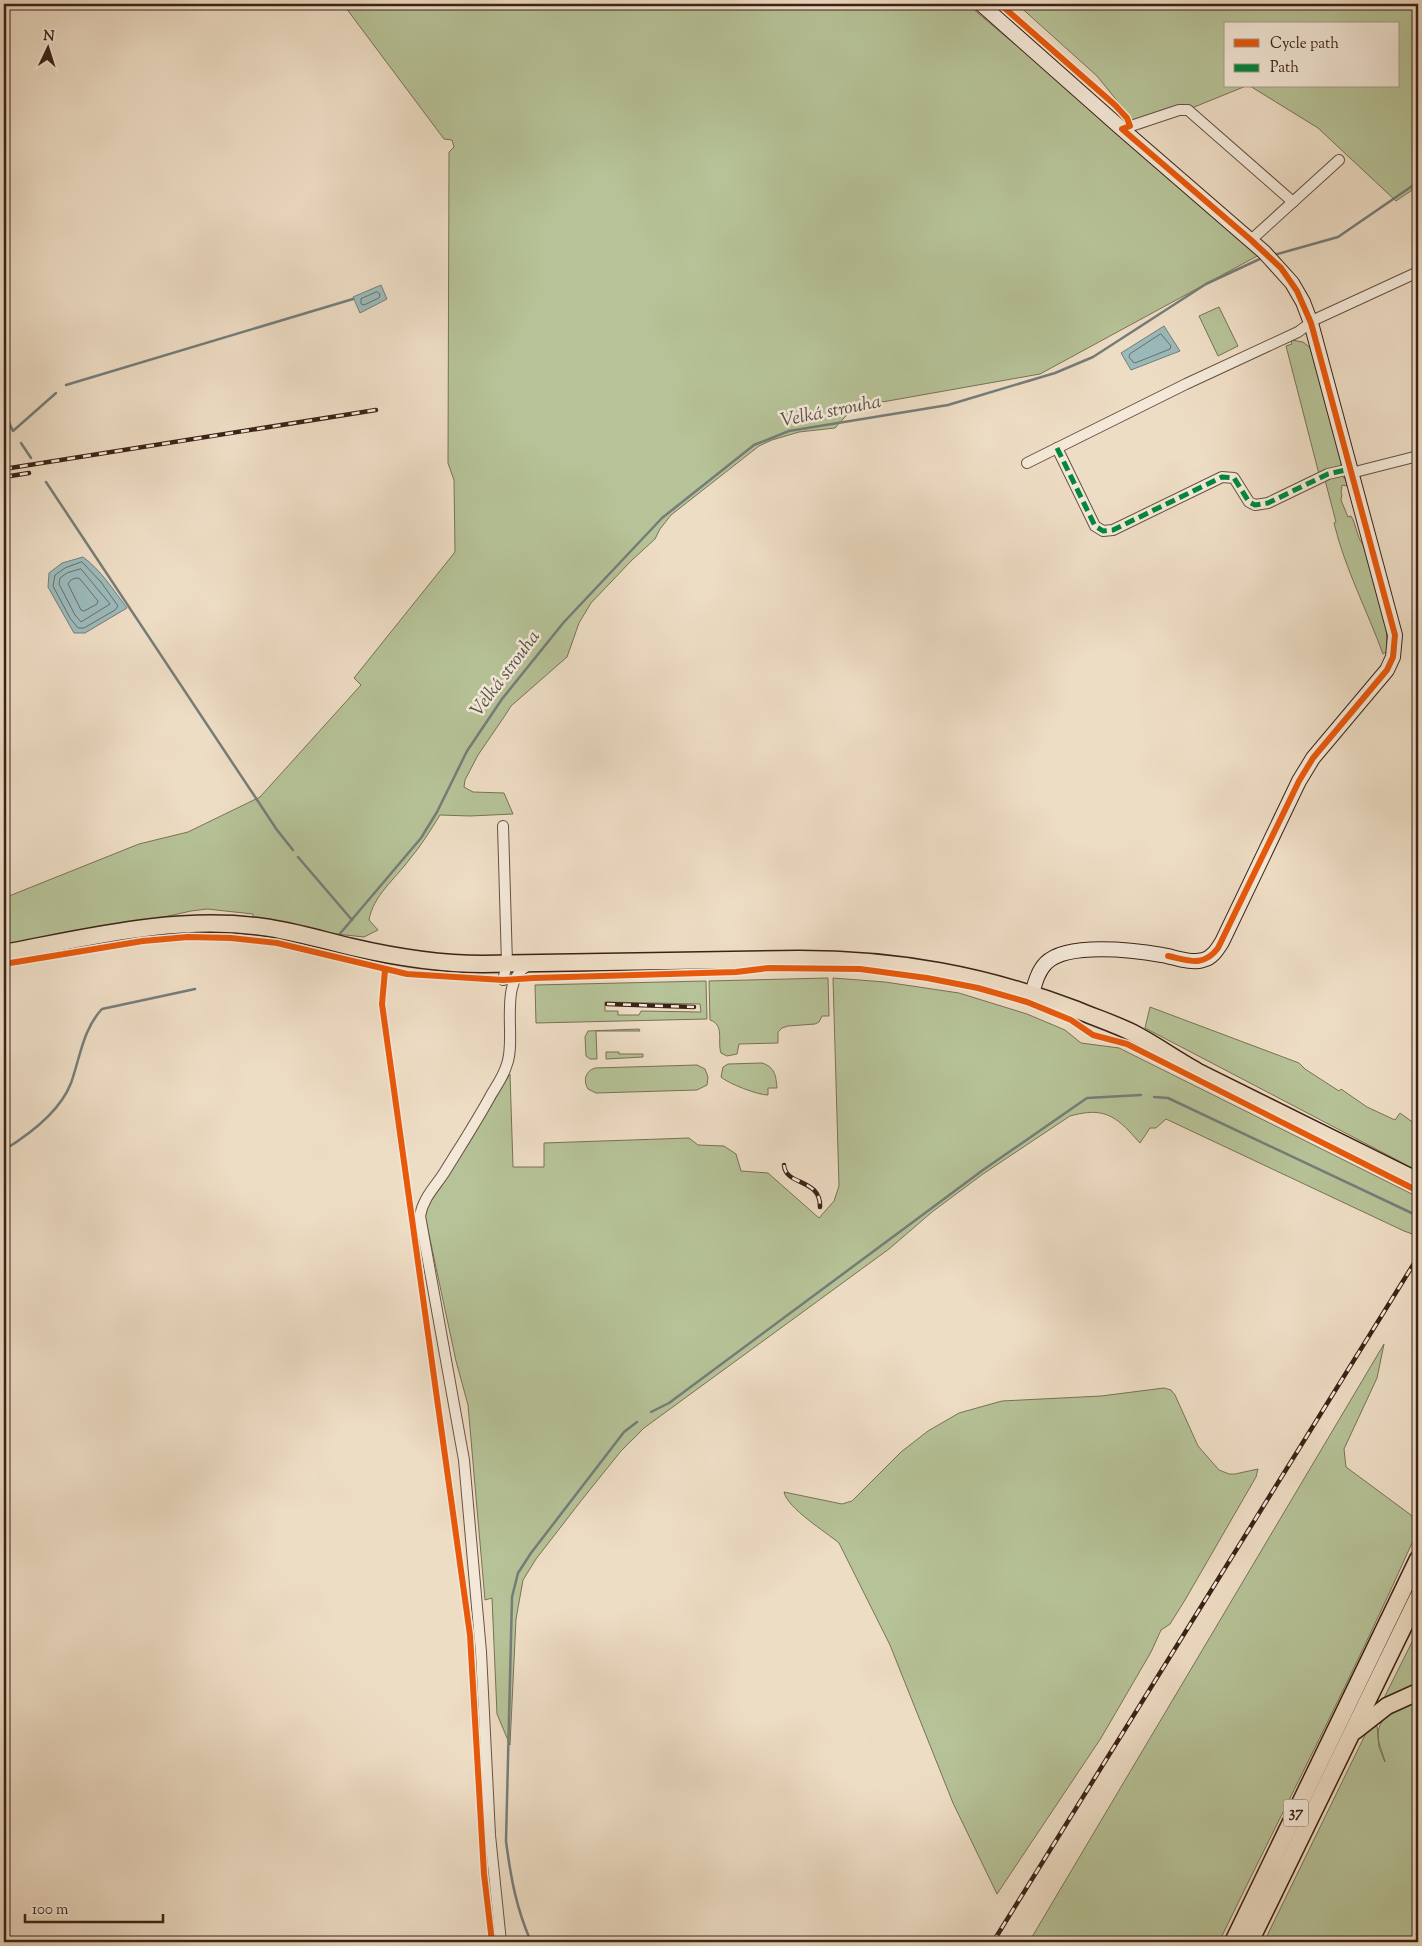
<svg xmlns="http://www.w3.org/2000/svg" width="1422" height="1946" viewBox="0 0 1422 1946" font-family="'Sorts Mill Goudy',serif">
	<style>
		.green { fill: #b6c297; stroke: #787256; fill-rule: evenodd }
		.water { fill: #9bbabb; stroke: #757d79 }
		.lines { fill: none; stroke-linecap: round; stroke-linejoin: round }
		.shore { stroke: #6b6e68; stroke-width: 1 }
		.stream { stroke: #757d79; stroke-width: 2.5 }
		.street-casing { stroke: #685142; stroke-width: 12 }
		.secondary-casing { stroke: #3b2216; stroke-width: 16 }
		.primary-casing { stroke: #3b2216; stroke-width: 19 }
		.street { stroke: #f4e9d9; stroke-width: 10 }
		.secondary { stroke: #f4e9d9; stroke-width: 14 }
		.primary { stroke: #eeddc5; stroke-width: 16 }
		.rail-casing { stroke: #3b2216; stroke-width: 4.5 }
		.rail { stroke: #f4e9d9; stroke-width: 2.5; stroke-dasharray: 8; stroke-linecap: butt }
		.quiet { stroke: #00873e; stroke-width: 5; stroke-dasharray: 10 5; stroke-linecap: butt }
		.cycleway-casing { stroke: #f4e9d9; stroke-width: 9 }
		.cycleway { stroke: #e8590c; stroke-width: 6 }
		.labels { text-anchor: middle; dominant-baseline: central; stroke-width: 5; stroke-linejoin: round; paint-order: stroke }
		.shield { fill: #f4e9d9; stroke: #725e50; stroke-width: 1 }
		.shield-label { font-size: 16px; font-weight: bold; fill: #3b2216 }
		.water-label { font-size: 19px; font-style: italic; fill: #585048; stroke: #f4e9d9 }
	</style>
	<rect width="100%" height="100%" fill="#eeddc5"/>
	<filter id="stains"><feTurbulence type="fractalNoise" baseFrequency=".004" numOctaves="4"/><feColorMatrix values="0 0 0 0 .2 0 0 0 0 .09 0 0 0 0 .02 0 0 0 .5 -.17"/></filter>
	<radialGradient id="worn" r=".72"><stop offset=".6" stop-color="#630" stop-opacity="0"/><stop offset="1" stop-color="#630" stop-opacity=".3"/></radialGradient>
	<g class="green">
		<path d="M 343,4 L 967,4 L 1160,166 L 1259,255 L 1040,374 L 854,407 L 835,428 L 799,432 L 772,440 L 759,446 L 671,515 L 660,529 L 655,539 L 631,561 L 591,603 L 579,623 L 567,657 L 511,706 L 504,717 L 478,755 L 465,780 L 464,787 L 473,792 L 504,793 L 513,814 L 470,816 L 440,815 C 430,831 421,846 409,860 C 395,879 373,896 369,920 L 378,930 L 364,937 L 327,933 L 253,919 L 253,914 L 207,909 L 191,911 L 160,918 L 4,947 L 4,898 L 139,844 L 188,832 L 260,797 L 361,685 L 354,678 L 455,552 L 454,480 L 448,463 L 449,152 L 454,147 L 452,140 L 444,139 Z"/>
		<path d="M 1017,4 L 1418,4 L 1418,186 L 1396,201 L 1318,128 L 1250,86 L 1398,86 L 1398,24 L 1226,24 L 1226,86 L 1246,86 L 1140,129 L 1097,76 Z"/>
		<path d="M 1219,307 L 1238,346 L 1218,356 L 1199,316 Z"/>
		<path d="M 1291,340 L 1303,342 L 1312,349 L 1342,461 L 1340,467 L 1319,474 L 1286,346 L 1292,344 Z"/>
		<path d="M 1335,476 L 1342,476 L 1347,481 L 1347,486 L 1342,485 L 1341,493 L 1342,494 L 1341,500 L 1348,517 L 1351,516 C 1357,525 1357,542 1366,547 L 1386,623 L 1387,651 L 1383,654 C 1367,610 1345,569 1334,523 L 1336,522 L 1325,480 Z"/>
		<path d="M 828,978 L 829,1016 L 822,1016 L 819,1022 L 815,1024 L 788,1026 L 782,1028 L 778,1032 L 778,1043 L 739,1044 L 737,1054 L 727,1056 L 721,1053 C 717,1041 725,1025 710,1020 L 709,981 Z"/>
		<path d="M 833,978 L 885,982 L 959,993 L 1027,1014 L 1065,1030 L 1081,1043 L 1119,1048 L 1418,1197 L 1418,1229 L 1415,1235 L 1404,1231 L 1166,1119 L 1156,1128 L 1150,1128 L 1140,1143 C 1136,1139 1133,1135 1129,1131 C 1110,1111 1096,1109 1070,1116 L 983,1174 L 932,1212 L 889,1249 L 644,1428 L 621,1451 L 584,1497 L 536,1559 L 523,1580 L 516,1619 L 510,1745 L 497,1714 L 492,1598 L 485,1600 L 468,1405 L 456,1361 L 424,1211 L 469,1143 L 510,1074 L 513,1167 L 544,1167 L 544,1143 L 689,1138 L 698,1145 L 724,1146 L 736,1154 L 741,1171 L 768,1173 L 819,1218 L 834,1201 L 839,1186 Z"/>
		<path d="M 706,981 L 707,1019 L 536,1023 L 535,985 ZM 605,1002 L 700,1004 L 701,1012 L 641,1011 L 639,1015 L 618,1015 L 618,1011 L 605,1011 Z"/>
		<path d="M 1150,1007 L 1299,1063 L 1305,1069 L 1339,1091 L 1341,1089 L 1367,1107 L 1395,1120 L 1400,1113 L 1418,1126 L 1418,1171 L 1145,1028 Z"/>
		<path d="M 639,1029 L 640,1031 L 596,1031 L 597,1059 L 590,1059 L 586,1056 L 585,1037 L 588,1031 Z"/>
		<path d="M 606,1052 L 619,1052 L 619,1054 L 643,1054 L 643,1057 L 606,1059 Z"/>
		<path d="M 762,1063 C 775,1067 776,1076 777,1088 L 768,1088 L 768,1095 C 758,1095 729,1084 721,1077 L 723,1067 L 728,1064 Z"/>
		<path d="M 697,1065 L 705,1069 L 708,1077 L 707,1085 L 697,1090 L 596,1093 L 588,1089 C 583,1081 585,1071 595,1068 Z"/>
		<path d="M 1384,1344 L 1377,1378 L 1344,1449 L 1346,1467 L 1411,1515 L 1418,1528 L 1416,1534 C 1355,1672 1285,1806 1219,1942 L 1029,1942 Z"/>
		<path d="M 1164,1388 L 1171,1390 L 1175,1395 L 1198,1446 L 1219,1470 L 1229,1474 L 1235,1474 L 1258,1469 L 1256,1477 L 1185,1600 L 1170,1624 L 1161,1630 L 1151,1652 L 1101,1738 L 997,1894 L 953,1803 L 890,1645 L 839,1543 C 826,1532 787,1508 784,1492 L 842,1504 L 852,1501 L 901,1452 L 928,1431 L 959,1413 L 1002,1401 L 1101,1396 Z"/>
		<path d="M 1418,1630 L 1418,1686 L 1399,1691 L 1384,1698 Z"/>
		<path d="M 1418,1701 L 1418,1942 L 1264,1942 L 1367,1731 L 1377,1726 L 1379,1747 L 1385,1762 C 1383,1753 1378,1744 1378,1735 C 1378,1713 1403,1708 1418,1701 Z"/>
	</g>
	<g class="water">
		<path d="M 381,285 L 387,299 L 360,313 L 353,297 Z"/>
		<path d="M 1164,326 L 1180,351 L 1131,370 L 1121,353 Z"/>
		<path d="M 83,557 C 101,570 114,591 127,608 L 85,633 L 74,633 L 48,587 L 49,573 L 62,563 Z"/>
	</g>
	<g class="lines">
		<g class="shore">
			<path d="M 377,292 L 380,294 L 379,298 L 364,305 L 361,304 L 361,299 Z"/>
			<path d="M 1161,334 L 1171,346 L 1170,349 L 1135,363 L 1133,362 L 1129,357 L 1130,354 Z"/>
			<path d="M 82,562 L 101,582 L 118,606 L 115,610 L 84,628 L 78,628 L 70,618 L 53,586 L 55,575 L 65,568 Z"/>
			<path d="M 81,569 L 110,604 L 81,622 L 75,615 L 59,584 L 60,578 L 67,573 Z"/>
			<path d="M 77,578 L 80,579 L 98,601 L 97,604 L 84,611 L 81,610 L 68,584 L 71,580 Z"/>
		</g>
		<g class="stream">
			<path d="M 1274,255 L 1338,237 L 1418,182"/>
			<path d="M 66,385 L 353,299"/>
			<path d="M 4,412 L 13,431 L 56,393"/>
			<path d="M 21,443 L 31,458"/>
			<path d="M 46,482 L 277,830 L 293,850"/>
			<path d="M 298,857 L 352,920"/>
			<path d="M 338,936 L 421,838 L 437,812 L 467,751 L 502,699 L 564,622 L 662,518 L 754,445 L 789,431 L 948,405 L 1055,373 L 1093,357 L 1206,284 L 1264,257"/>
			<path d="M 1154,1097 L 1168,1098 L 1418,1216"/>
			<path d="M 4,1150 C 30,1134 60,1112 71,1083 C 80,1058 83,1029 102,1009 L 195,989"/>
			<path d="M 651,1412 L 669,1403 L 983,1170 L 1087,1098 L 1141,1095"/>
			<path d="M 531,1942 C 516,1907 511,1879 506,1841 L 512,1597 L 518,1573 L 531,1553 L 624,1432 L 637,1422"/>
		</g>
		<defs>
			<g id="street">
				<path d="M 1122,129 L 1179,110 L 1188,110 L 1293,202"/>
				<path d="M 1251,240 L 1339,160"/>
				<path d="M 1057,448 L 1095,526 L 1103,531 L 1113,530 L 1222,477 L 1234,478 L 1249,502 L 1255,505 L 1268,503 L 1328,474 L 1350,469"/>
				<path d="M 1027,463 L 1186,384 L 1298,332 L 1316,319 L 1418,272"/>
				<path d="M 1351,473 L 1418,456"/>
				<path d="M 503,980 L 507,964 L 503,826"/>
				<path d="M 501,1942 L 490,1835 L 481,1652 L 464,1460 L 420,1216 C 423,1198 435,1187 444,1173 C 460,1147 477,1121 491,1095 C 497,1085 504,1075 507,1064 C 517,1037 497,980 529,965"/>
			</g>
			<path id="secondary" d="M 981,4 L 1122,129 L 1264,252 L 1292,283 L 1303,302 L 1311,323 L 1395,635 L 1393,657 L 1387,670 L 1313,758 L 1299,781 L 1222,942 C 1217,950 1212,958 1203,960 C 1190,964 1175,957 1162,955 C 1134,950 1067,942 1046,963 C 1038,971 1035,983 1032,994"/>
			<g id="primary">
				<path d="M 4,953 C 89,937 176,915 263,927 C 293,931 322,940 352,947 C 395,957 439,964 483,964 L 799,959 C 897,959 985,975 1077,1010 C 1096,1018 1115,1024 1133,1033 C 1154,1044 1174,1058 1195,1070"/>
				<path d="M 1186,1066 L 1418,1181"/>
				<path d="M 1355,1731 L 1387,1706 L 1418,1692"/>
				<path d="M 1233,1942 L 1418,1559"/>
				<path d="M 1250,1942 L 1418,1597"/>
			</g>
		</defs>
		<use href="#street" class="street-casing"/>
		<use href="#secondary" class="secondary-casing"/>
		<use href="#primary" class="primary-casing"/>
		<use href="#street" class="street"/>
		<use href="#secondary" class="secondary"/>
		<use href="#primary" class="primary"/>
		<defs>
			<g id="rail">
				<path d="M 4,469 L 376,410"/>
				<path d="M 4,477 L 29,473"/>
				<path d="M 607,1004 L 694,1007"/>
				<path d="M 784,1165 C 785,1186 821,1178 820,1207"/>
				<path d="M 993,1942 L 1418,1257"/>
			</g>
		</defs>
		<use href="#rail" class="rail-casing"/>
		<use href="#rail" class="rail"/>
		<path class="quiet" d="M 1057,448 L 1095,526 L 1103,531 L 1113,530 L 1222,477 L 1234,478 L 1249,502 L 1255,505 L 1268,503 L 1328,474 L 1350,469"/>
		<defs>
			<g id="cycleway">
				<path d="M 1000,4 L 1115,105 L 1127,118 L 1130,126 L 1122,129 L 1251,240 L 1281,268 L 1297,291 L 1311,323 L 1395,635 L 1393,657 L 1387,670 L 1313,758 L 1299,781 L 1218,948 C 1203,968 1188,960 1168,956"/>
				<path d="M 4,964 L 143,941 L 188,937 L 231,938 L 277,943 L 407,974 L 503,980 L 534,978 L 736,972 L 769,968 L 860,969 L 927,978 L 978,988 L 1027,1002 L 1071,1020 L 1093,1035 L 1127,1044 L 1418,1191"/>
				<path d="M 385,970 L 382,1004 L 470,1635 L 484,1874 L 492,1942"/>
			</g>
		</defs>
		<use href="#cycleway" class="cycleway-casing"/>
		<use href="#cycleway" class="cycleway"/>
	</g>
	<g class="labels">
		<rect class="shield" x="1283.5" y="1799.5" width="25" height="27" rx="4"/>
		<g class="shield-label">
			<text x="1296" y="1813">37</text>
		</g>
		<g class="water-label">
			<text transform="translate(831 412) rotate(-11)">Velká strouha</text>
			<text transform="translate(506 674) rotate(-53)">Velká strouha</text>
		</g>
	</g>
	<rect width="1422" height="1946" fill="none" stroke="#eeddc5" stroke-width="20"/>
	<rect x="5" y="5" width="1412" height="1936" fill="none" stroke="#3b2216" stroke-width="2.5"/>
	<rect x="10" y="10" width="1402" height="1926" fill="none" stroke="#3b2216"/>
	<rect x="1224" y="22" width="175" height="65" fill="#f4e9d9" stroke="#aa998b"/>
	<rect x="1234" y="39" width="25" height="8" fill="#e8590c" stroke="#aa998b"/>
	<text x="1270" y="48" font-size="15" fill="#3b2216">Cycle path</text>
	<rect x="1234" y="64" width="25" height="8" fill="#00873e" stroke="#aa998b"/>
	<text x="1270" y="72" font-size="15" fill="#3b2216">Path</text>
	<g transform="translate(48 48) rotate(4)" stroke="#f4e9d9" stroke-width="4" paint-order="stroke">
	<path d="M0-4L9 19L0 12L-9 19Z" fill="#3b2216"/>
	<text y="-8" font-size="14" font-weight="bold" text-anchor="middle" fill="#3b2216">N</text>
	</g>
	<path d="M25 1914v8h138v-8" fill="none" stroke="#3b2216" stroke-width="2.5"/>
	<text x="32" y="1914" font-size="15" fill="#3b2216" stroke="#f4e9d9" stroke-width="4" paint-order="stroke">100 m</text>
	<rect width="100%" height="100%" filter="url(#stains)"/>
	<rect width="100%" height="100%" fill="url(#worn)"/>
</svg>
